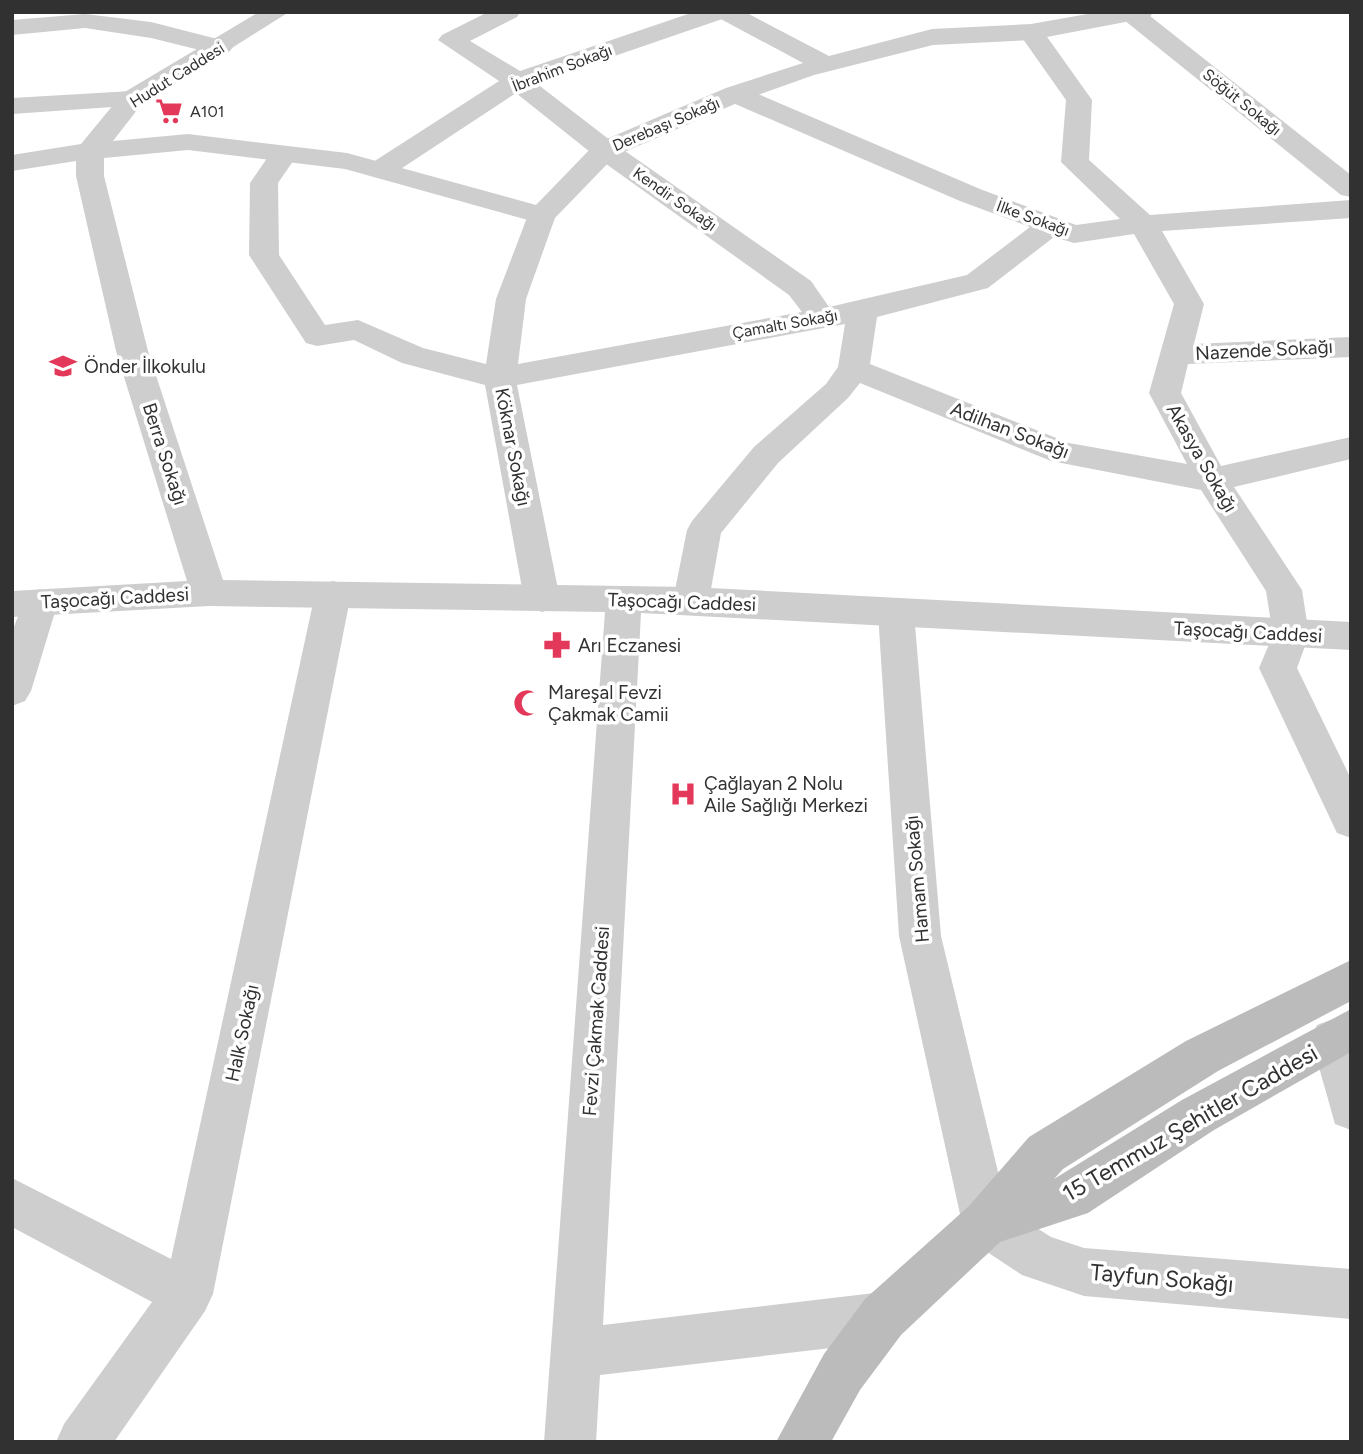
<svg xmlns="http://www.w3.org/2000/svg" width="1363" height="1454" viewBox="0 0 1363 1454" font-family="Figtree,sans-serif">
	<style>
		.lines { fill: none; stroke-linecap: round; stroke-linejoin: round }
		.minor { fill: #cecece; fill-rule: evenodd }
		.tertiary { fill: #cecece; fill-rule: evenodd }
		.secondary { fill: #bbb; fill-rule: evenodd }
		.labels { text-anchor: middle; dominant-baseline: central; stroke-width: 7; stroke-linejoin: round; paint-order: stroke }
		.far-street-label { font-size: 16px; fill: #313131; stroke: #fff }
		.far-poi-label { font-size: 16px; fill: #313131; stroke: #fff; text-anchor: start }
		.street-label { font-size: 19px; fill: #313131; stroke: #fff }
		.poi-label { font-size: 19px; fill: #313131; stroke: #fff; text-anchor: start }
		.near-street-label { font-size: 23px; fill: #313131; stroke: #fff }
	</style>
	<rect width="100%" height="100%" fill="#fff"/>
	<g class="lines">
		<g class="minor">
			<path d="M 488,12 L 520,12 L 517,17 L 470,41 L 520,71 L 694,12 L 731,12 L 728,17 L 536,83 L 615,144 L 811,281 L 829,307 L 967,275 L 1030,227 L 960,201 L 726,100 L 722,94 L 726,88 L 744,88 L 980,189 L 1076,225 L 1120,219 L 1061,162 L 1066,100 L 1018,32 L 1022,27 L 1040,27 L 1092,100 L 1089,160 L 1150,215 L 1351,200 L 1351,218 L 1162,231 L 1204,304 L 1194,344 L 1351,337 L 1351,357 L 1188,364 L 1181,393 L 1221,466 L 1351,437 L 1351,459 L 1234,487 L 1302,590 L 1309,635 L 1297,668 L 1351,779 L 1351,838 L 1337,833 L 1259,668 L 1273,635 L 1266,591 L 1201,490 L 1051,461 L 860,383 L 848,398 L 778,463 L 721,533 L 709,600 L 704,609 L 691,613 L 678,609 L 673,600 L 687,530 L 692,521 L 754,447 L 826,384 L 838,367 L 845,324 L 517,385 L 560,599 L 555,608 L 542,612 L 529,608 L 524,599 L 485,385 L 402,363 L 354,340 L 317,346 L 306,343 L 249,255 L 250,183 L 274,148 L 294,148 L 298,154 L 278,183 L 279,255 L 325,325 L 358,320 L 423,348 L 486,364 L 496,299 L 528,215 L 532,209 L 542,206 L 552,209 L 556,215 L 526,299 L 518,364 L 802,312 L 789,295 L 595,156 L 516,93 L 390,176 L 370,176 L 366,170 L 370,164 L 499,81 L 438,40 L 442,35 ZM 1134,234 L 1174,304 L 1149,393 L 1187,464 L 1069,443 L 870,364 L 877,317 L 988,288 L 1054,237 L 1074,243 Z"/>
			<path d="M 1122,12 L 1145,12 L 1351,175 L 1351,197 L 1341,195 L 1124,20 Z"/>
			<path d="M 85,14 L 151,22 L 229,42 L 233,47 L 229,52 L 220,55 L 151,38 L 85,28 L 12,35 L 12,20 Z"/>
			<path d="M 132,91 L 141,93 L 145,99 L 141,105 L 12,114 L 12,98 Z"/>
			<path d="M 333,581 L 346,585 L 351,594 L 213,1294 L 205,1311 L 114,1442 L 56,1442 L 64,1424 L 152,1302 L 12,1227 L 12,1178 L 171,1259 L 315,594 L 320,585 Z"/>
			<path d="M 40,589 L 53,593 L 58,602 L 31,691 L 25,701 L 12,706 L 12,632 L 27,593 Z"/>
			<path d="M 896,600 L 909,603 L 914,613 L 941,936 L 1007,1209 L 1051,1237 L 1084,1248 L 1351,1269 L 1351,1319 L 1084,1296 L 1022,1275 L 969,1240 L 962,1223 L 899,936 L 878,613 L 883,603 Z"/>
			<path d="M 1333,1019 L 1349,1025 L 1351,1029 L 1351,1130 L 1335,1124 L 1311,1039 L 1317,1025 Z"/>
		</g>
		<path class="tertiary" d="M 259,12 L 289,12 L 141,105 L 113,141 L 188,134 L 347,153 L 536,205 L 595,144 L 726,88 L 803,63 L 717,17 L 714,12 L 745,12 L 829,56 L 932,29 L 1031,24 L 1099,12 L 1153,12 L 1150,17 L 1141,19 L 1031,40 L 933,45 L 814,75 L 744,100 L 615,156 L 552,221 L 542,224 L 345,169 L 188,150 L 104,158 L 104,176 L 148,351 L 223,580 L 691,587 L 1351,622 L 1351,650 L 641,613 L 603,1325 L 883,1292 L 901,1299 L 908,1317 L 901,1335 L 883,1342 L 600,1375 L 596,1442 L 544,1442 L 605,612 L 209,606 L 12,617 L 12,591 L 187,581 L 116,351 L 76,176 L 76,161 L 12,171 L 12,155 L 81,144 L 123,93 Z"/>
		<path class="secondary" d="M 1351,960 L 1351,1001 L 1218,1071 L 1063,1169 L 1054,1179 L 1182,1100 L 1351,1009 L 1351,1052 L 1214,1130 L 1088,1213 L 1000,1242 L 901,1335 L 860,1390 L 831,1442 L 776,1442 L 824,1354 L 865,1299 L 969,1206 L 1029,1137 L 1186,1041 Z"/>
	</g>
	<defs>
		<symbol id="supermarket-bare" viewBox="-9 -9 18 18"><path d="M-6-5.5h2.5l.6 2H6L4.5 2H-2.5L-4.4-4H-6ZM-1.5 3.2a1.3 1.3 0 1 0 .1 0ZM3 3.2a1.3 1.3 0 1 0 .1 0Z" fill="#e33859" stroke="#fff" stroke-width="2.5" paint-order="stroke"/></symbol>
		<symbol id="school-bare" viewBox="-9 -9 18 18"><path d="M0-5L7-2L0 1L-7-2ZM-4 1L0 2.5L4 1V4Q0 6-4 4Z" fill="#e33859" stroke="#fff" stroke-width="2.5" paint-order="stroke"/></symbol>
		<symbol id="pharmacy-bare" viewBox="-9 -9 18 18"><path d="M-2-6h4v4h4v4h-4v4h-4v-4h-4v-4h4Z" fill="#e33859" stroke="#fff" stroke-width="2.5" paint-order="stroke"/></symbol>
		<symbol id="mosque-bare" viewBox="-9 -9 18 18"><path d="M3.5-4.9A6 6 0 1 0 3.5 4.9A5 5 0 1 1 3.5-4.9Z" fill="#e33859" stroke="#fff" stroke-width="2.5" paint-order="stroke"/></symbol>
		<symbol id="hospital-bare" viewBox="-9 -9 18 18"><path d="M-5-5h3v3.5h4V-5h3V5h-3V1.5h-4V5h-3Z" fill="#e33859" stroke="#fff" stroke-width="2.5" paint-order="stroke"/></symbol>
	</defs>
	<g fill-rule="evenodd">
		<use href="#supermarket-bare" x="150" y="92" width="38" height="38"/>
		<use href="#school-bare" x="44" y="347" width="38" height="38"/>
		<use href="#pharmacy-bare" x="538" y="626" width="38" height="38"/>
		<use href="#mosque-bare" x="508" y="684" width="38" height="38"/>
		<use href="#hospital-bare" x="664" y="775" width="38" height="38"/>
	</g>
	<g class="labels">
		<g class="far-street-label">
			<text transform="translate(562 68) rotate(-21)">İbrahim Sokağı</text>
			<text transform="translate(177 75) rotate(-32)">Hudut Caddesi</text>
			<text transform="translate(1242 102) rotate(39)">Söğüt Sokağı</text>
			<text transform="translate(666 124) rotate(-23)">Derebaşı Sokağı</text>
			<text transform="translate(675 199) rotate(35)">Kendir Sokağı</text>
			<text transform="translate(1033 218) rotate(20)">İlke Sokağı</text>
			<text transform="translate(785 324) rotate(-10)">Çamaltı Sokağı</text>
		</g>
		<g class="far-poi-label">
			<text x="190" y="111">A101</text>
		</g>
		<g class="street-label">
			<text transform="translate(1264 350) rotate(-3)">Nazende Sokağı</text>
			<text transform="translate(1010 430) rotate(21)">Adilhan Sokağı</text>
			<text transform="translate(513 447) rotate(79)">Köknar Sokağı</text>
			<text transform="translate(165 454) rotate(72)">Berra Sokağı</text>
			<text transform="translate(1202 458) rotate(60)">Akasya Sokağı</text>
			<text transform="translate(115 598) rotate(-3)">Taşocağı Caddesi</text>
			<text transform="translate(682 602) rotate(2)">Taşocağı Caddesi</text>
			<text transform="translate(1248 632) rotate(3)">Taşocağı Caddesi</text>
			<text transform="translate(917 879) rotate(-95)">Hamam Sokağı</text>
			<text transform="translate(596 1021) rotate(-86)">Fevzi Çakmak Caddesi</text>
			<text transform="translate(242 1033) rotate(-78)">Halk Sokağı</text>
		</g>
		<g class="poi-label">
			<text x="84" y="366">Önder İlkokulu</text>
			<text x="578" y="645">Arı Eczanesi</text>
			<text x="548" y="692">Mareşal Fevzi<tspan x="548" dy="22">Çakmak Camii</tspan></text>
			<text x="704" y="783">Çağlayan 2 Nolu<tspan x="704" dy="22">Aile Sağlığı Merkezi</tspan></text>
		</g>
		<g class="near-street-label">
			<text transform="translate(1190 1123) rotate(-30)">15 Temmuz Şehitler Caddesi</text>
			<text transform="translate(1162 1278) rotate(5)">Tayfun Sokağı</text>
		</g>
	</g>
	<rect width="1363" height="1454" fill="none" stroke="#313131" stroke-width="28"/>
</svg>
